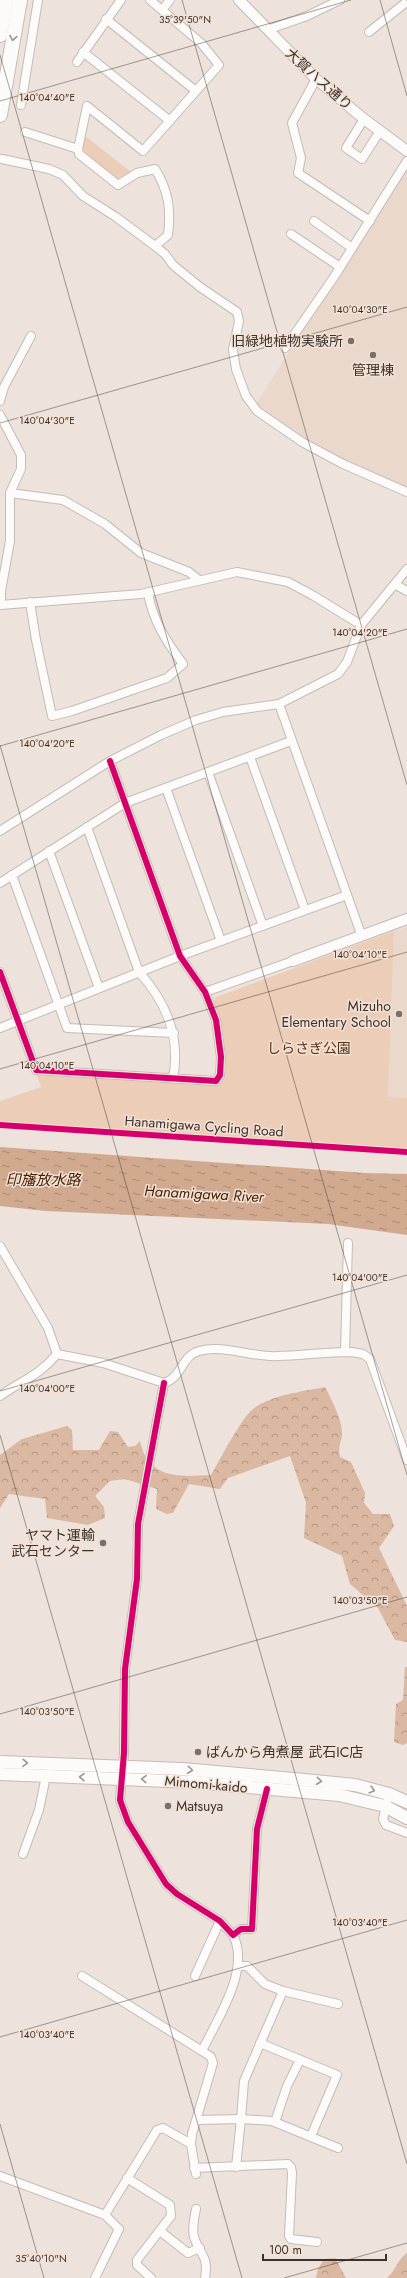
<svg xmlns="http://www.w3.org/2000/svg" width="407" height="2278" viewBox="0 0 407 2278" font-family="Jost,'Noto Sans JP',sans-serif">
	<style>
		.built { fill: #ead8cc }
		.green { fill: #ebcdb8 }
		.forest { fill: url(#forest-crowns) }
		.water { fill: url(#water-ripples) }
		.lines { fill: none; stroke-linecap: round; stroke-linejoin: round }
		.minor-casing { stroke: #c4bcb7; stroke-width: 10 }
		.tertiary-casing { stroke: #c4bcb7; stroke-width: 12 }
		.primary-casing { stroke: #c4bcb7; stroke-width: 14 }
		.motorway-casing { stroke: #c4bcb7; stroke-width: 16 }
		.minor { stroke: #fcfbfa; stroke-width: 8 }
		.tertiary { stroke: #fcfbfa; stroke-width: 10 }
		.primary { stroke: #fcfbfa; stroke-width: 12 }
		.motorway { stroke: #fcfbfa; stroke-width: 14 }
		.cycleway-casing { stroke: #f4e1d5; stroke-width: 8 }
		.cycleway { stroke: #d6006c; stroke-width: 6 }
		.oneway { stroke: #9b9694 }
		.ticks { fill: none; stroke: #3a322d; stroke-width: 1; stroke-opacity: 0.45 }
		.poi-dot { fill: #79706a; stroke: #f4e1d5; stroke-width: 1.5 }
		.labels { text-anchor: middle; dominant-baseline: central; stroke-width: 3; stroke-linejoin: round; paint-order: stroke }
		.street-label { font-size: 14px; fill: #3a322d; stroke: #f4e1d5 }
		.poi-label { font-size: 14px; fill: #3a322d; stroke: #f4e1d5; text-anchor: end }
		.park-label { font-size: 14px; fill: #553014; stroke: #f4e1d5 }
		.water-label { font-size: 15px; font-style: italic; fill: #452205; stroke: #f4e1d5 }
		.ticks-label { font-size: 10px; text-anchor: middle; fill: #3a322d; stroke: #f4e1d5; stroke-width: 3; stroke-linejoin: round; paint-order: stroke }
	</style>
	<defs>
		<pattern id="forest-crowns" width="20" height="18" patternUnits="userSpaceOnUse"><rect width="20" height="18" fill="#dab8a1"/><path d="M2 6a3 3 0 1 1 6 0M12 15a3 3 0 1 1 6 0" fill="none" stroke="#b29684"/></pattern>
		<pattern id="water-ripples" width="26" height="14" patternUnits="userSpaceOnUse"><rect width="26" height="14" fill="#d1a98e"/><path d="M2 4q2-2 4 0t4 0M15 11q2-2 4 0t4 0" fill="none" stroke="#ab8a74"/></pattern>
	</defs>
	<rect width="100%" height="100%" fill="#ede2dc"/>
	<g class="built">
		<path d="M 404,171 L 407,171 L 407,489 L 340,459 L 304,439 L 269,416 L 256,404 Z"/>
		<path d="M 407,927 L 407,1098 L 388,1097 L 394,931 Z"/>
	</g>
	<g class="green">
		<path d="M 84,135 L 131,172 L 116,179 L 84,151 L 82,146 Z"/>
		<path d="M 394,931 L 388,1097 L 407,1098 L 407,1149 L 0,1122 L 0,1101 L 41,1087 L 37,1075 L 215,1084 L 223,1079 L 225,1051 L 214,1001 L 216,997 Z"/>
	</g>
	<g class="forest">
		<path d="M 325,1387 C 332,1401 341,1417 342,1432 C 343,1441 337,1443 340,1457 L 351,1462 L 365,1493 L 364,1503 L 373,1514 L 390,1514 L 394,1526 L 379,1548 L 407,1606 L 407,1642 L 395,1640 L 378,1608 L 350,1584 L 342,1556 L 304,1538 L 306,1503 L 290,1456 L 228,1478 L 220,1489 L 189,1484 L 173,1513 L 167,1514 L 156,1509 L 157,1489 L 125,1479 L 110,1481 L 95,1496 L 104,1507 L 105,1518 L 88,1525 L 47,1518 L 45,1499 L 9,1494 L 0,1508 L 0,1455 L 22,1439 L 67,1426 L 72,1430 L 73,1450 L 99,1450 L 110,1431 L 118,1432 L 128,1447 L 135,1446 L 140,1441 C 148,1479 179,1477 211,1475 C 221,1458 237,1426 250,1412 C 264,1396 305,1391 325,1387 Z"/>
		<path d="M 405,1667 L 407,1667 L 407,1743 L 403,1745 L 394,1742 L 396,1704 L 403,1700 Z"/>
		<path d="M 407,2253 L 407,2278 L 387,2278 C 396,2270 397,2260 407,2253 Z"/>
		<path d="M 335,2258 L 346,2278 L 316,2278 L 318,2269 L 324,2259 Z"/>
	</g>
	<path class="water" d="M 0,1147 L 365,1173 L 407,1174 L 407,1235 L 328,1224 L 46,1211 L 0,1206 Z"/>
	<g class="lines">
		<defs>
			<g id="minor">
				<path d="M 162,10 L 170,0"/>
				<path d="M 106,19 L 196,91"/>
				<path d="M 267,30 L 307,16 L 340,0"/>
				<path d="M 369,32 L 404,4"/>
				<path d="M 83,52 L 170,121"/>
				<path d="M 77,62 L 121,0"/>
				<path d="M 316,79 L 292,123 L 301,158 L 298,173 L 370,221"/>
				<path d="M 21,105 L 38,0"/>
				<path d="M 364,119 L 346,148 L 362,159 L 380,131"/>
				<path d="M 25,132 L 78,149 L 79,154 L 118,185 L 137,173 L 155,169 C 169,191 171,211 168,235 L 155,246"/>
				<path d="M 78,149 L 87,106 L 143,151 L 219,65 L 201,43 L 150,0"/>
				<path d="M 2,159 L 49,169 L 63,175 L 83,196 L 116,217 L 155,246 L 165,254 L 173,265 L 200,287 L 237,312 L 239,321 L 233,350 L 236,369 L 246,396 L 257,411 L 302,442 L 343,464 L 407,492"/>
				<path d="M 314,221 L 352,248"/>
				<path d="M 291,234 L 340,267"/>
				<path d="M 285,348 L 334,277 L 407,161"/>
				<path d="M 0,401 L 4,387 L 31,336"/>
				<path d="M 0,415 L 21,455 L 21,469 L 10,493 L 10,541 L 1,591 L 1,605"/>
				<path d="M 10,493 L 63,500 L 105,524 L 141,553 L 189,572 L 199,580"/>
				<path d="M 396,585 L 407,591"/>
				<path d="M 30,602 L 36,640 L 52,716 L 72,711 L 167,678 L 183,664 C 166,641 153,621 148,593"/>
				<path d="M 0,605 L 141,594 L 237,572 L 288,582 L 314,596 L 361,625"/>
				<path d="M 279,704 L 361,934"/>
				<path d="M 250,757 L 305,910"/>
				<path d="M 208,772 L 263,926"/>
				<path d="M 166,788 L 221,941"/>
				<path d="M 87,827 L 139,972 C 167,1003 181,1037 173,1078"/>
				<path d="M 0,831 L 110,761 L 161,735 L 196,720 L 223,712 L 279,704 L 338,674 L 347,662 L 361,625 L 407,569"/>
				<path d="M 49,851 L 99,988"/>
				<path d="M 12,875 L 67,1028 L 174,1033"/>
				<path d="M 0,883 L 125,803 L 291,741"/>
				<path d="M 0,972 L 36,1070 L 216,1081 L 220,1075 L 221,1057 L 216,1020 L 205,992 L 180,956 L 110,761"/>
				<path d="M 205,992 L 293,961"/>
				<path d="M 0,1028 L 180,956 L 347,895"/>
				<path d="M 0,1246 L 48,1328 L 57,1354"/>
				<path d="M 345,1352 L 348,1243"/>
				<path d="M 164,1383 L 138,1524 L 137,1579 L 125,1669 L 124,1753 L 120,1800 L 128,1822 L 166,1884 L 177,1894 L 220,1921 L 233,1935 L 241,1929 L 252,1929 L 257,1829 L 267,1789"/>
				<path d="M 0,1396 C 22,1380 39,1376 57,1354 L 103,1363 L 164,1383 C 182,1378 181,1356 199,1351 C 224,1344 253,1358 278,1356 C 303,1355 327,1352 352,1352 L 363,1354 L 370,1359 L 407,1460"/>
				<path d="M 387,1802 L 383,1819 L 386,1825 L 407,1833"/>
				<path d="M 23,1854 L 39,1810 L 46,1776"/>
				<path d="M 239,1966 L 247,1966 L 265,1984 L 283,1991 L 244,2081 L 241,2119 L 272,2121 L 338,2148"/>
				<path d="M 82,1976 L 202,2051 L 211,2057 L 213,2063 L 192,2134 L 191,2144 L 163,2128 L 157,2130 L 105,2215"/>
				<path d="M 195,1976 L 220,1921"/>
				<path d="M 283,1991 L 338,2004"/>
				<path d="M 260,2043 L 337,2075 L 311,2136"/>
				<path d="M 202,2051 C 217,2019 251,1970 233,1935"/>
				<path d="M 197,2120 L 241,2119 L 236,2167"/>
				<path d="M 275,2122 L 287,2086 L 300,2060"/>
				<path d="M 191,2144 L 196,2174"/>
				<path d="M 194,2168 L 288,2164 L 291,2167 L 292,2173 L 289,2236 L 291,2239 L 317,2242"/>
				<path d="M 0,2176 L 105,2215 L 119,2229 L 95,2278"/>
				<path d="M 127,2178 L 170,2205 L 171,2216 L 137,2260 L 137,2265 L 151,2278"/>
				<path d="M 196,2209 C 194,2218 192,2228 194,2237 C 200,2256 209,2255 205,2278"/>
				<path d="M 160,2231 L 188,2253 L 200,2248"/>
			</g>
			<g id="tertiary">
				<path d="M 239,0 L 316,79 L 364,119 L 407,151"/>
				<path d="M 293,961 L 407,919"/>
			</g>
			<g id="primary">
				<path d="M 0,1762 L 182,1769 L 294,1779 L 355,1785 L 389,1794 L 407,1802"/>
				<path d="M 0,1774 L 193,1782 L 339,1795 L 385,1806 L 407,1818"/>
			</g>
			<g id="motorway">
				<path d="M 0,35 L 6,0"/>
				<path d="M 0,115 L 20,0"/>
			</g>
		</defs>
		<use href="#minor" class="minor-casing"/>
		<use href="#tertiary" class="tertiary-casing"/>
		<use href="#primary" class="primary-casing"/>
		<use href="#motorway" class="motorway-casing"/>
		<use href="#minor" class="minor"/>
		<use href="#tertiary" class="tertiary"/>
		<use href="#primary" class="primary"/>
		<use href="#motorway" class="motorway"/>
		<defs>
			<g id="cycleway">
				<path d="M 0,972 L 36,1070 L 216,1081 L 220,1075 L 221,1057 L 216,1020 L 205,992 L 180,956 L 110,761"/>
				<path d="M 0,1125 L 407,1152"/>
				<path d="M 164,1383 L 138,1524 L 137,1579 L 125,1669 L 124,1753 L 120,1800 L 128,1822 L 166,1884 L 177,1894 L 220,1921 L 233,1935 L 241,1929 L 252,1929 L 257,1829 L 267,1789"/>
			</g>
		</defs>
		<use href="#cycleway" class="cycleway-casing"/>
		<use href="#cycleway" class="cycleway"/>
	</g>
	<defs><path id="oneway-chevron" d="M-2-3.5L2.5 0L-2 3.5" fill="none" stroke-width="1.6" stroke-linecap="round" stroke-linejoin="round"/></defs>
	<g class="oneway">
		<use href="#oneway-chevron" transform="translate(13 38) rotate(100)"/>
		<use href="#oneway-chevron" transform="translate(25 1763) rotate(3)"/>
		<use href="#oneway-chevron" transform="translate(190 1770) rotate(6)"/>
		<use href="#oneway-chevron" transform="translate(82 1777) rotate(-178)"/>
		<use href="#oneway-chevron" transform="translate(144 1779) rotate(-177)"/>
		<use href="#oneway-chevron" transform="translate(319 1781) rotate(6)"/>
		<use href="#oneway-chevron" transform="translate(372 1790) rotate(15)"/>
	</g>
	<path class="ticks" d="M 182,0 L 407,785M 380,0 L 407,96M 0,55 L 407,1475M 0,101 L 351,0M 0,423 L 407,307M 0,745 L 407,2164M 0,746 L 407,629M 0,1069 L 407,952M 0,1391 L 407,1275M 0,1435 L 242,2278M 0,1714 L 407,1597M 0,2037 L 407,1920M 0,2124 L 44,2278M 284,2278 L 407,2243"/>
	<g class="poi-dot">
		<circle cx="351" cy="341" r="4"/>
		<circle cx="373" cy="355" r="4"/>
		<circle cx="399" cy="1014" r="4"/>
		<circle cx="103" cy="1543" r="4"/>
		<circle cx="198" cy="1752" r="4"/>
		<circle cx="168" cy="1806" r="4"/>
	</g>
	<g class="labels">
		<g class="street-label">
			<text transform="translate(319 79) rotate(42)">大賀ハス通り</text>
			<text transform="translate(204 1126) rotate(4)">Hanamigawa Cycling Road</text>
			<text transform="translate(206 1784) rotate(5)">Mimomi-kaido</text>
		</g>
		<g class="poi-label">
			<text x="343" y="341">旧緑地植物実験所</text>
			<text x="373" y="370" text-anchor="middle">管理棟</text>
			<text x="391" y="1006">Mizuho<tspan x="391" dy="16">Elementary School</tspan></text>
			<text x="95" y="1535">ヤマト運輸<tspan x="95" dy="16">武石センター</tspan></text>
			<text x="206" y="1752" text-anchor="start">ばんから角煮屋 武石IC店</text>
			<text x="176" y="1806" text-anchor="start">Matsuya</text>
		</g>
		<g class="park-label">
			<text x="309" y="1048">しらさぎ公園</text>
		</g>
		<g class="water-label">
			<text x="43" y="1180">印旛放水路</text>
			<text transform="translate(204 1194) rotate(3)">Hanamigawa River</text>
		</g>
	</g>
	<g class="ticks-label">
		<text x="185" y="23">35°39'50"N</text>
		<text x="47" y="101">140°04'40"E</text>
		<text x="360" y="313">140°04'30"E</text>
		<text x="47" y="424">140°04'30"E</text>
		<text x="360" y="636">140°04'20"E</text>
		<text x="47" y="747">140°04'20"E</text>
		<text x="360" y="958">140°04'10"E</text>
		<text x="47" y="1069">140°04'10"E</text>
		<text x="360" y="1281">140°04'00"E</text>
		<text x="47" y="1392">140°04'00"E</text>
		<text x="360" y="1604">140°03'50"E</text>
		<text x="47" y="1715">140°03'50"E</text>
		<text x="360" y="1926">140°03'40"E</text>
		<text x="47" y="2038">140°03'40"E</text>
		<text x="41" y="2262">35°40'10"N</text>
	</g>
	<path d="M263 2254v6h123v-6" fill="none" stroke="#3a322d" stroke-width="2"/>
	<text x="269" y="2254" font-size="12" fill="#3a322d" stroke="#f4e1d5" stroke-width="3" paint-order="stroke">100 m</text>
</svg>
